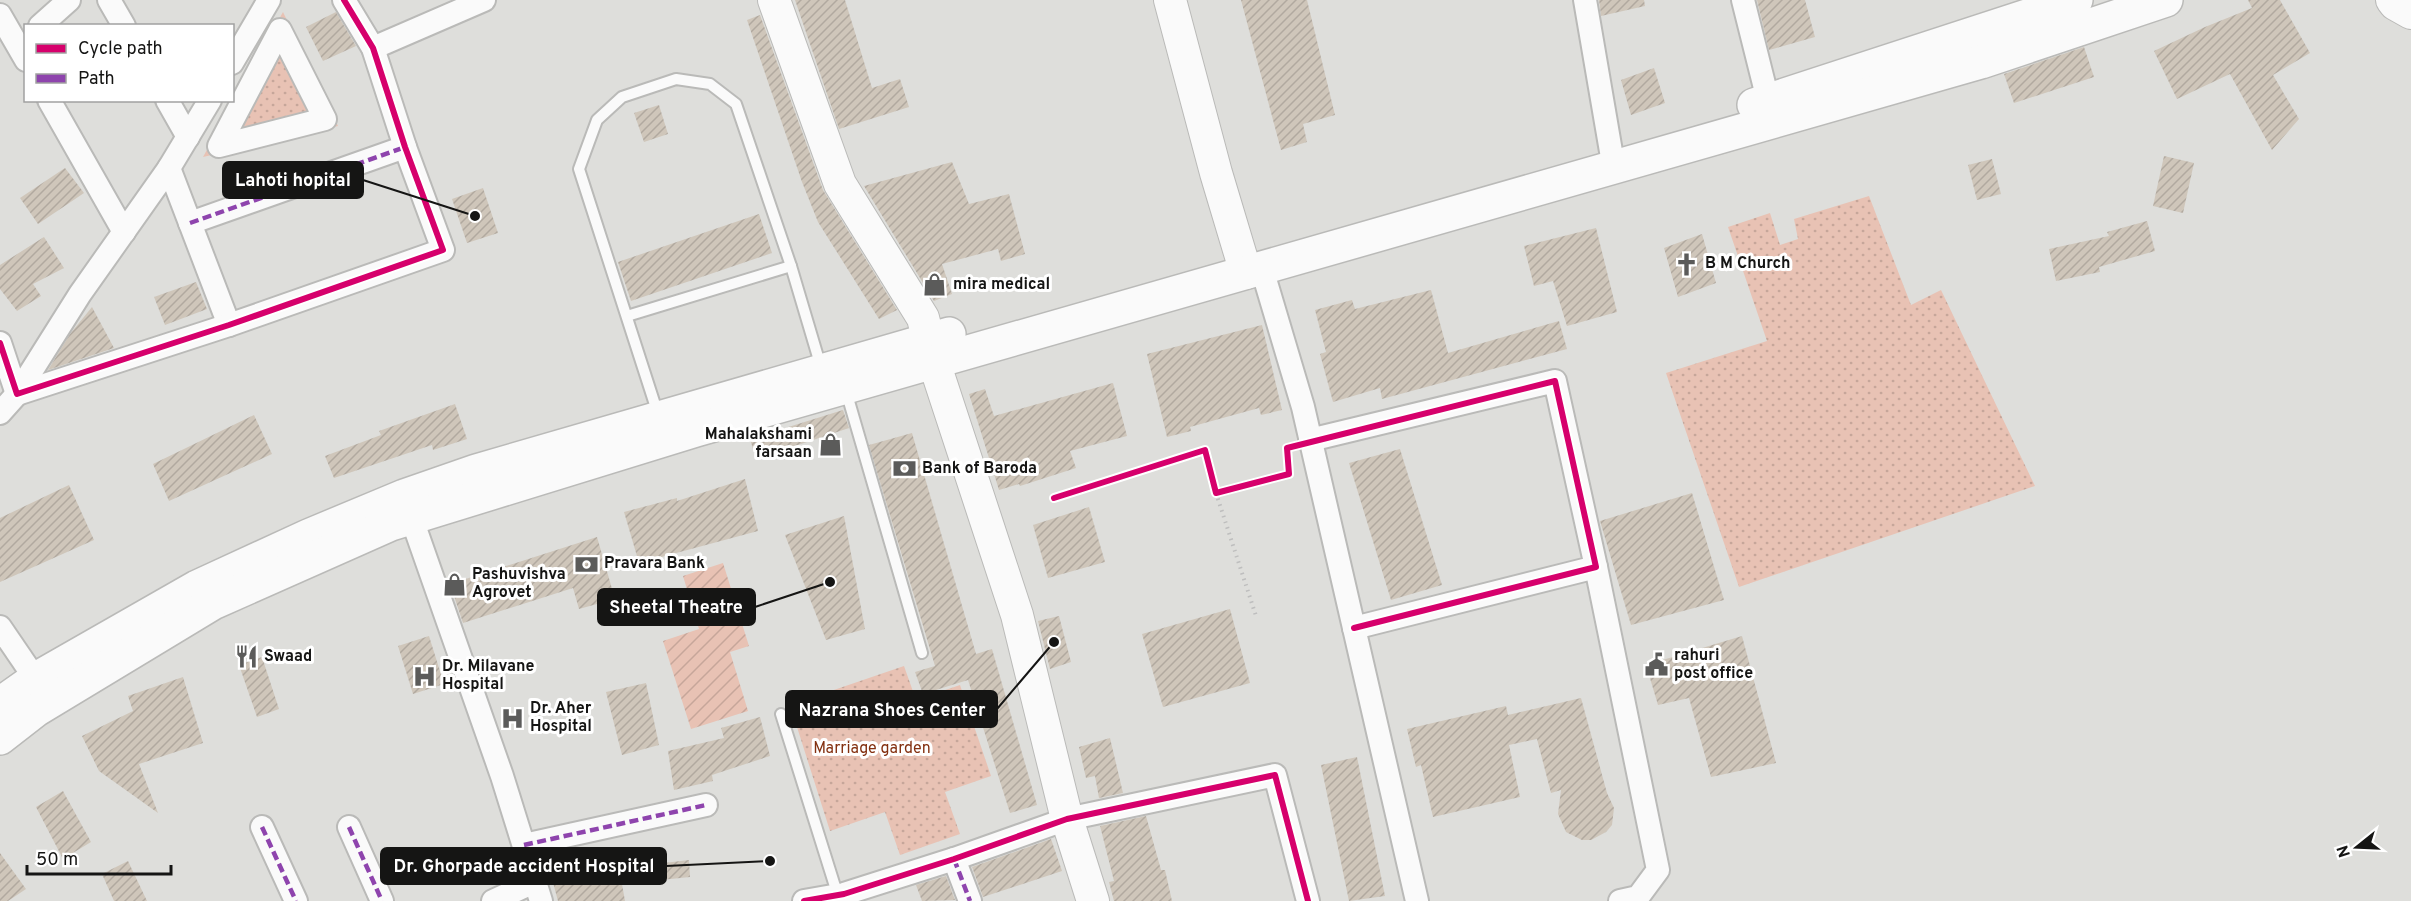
<svg xmlns="http://www.w3.org/2000/svg" width="2411" height="901" viewBox="0 0 2411 901" font-family="Overpass,sans-serif">
	<style>
		.park { fill: url(#park-dots) }
		.garden { fill: url(#garden-furrows) }
		.building { fill: url(#building-hatch) }
		.lines { fill: none; stroke-linecap: round; stroke-linejoin: round }
		.lane-casing { stroke: #babab8; stroke-width: 14 }
		.street-casing { stroke: #babab8; stroke-width: 26 }
		.secondary-casing { stroke: #babab8; stroke-width: 34 }
		.highway-casing { stroke: #babab8; stroke-width: 36 }
		.path { stroke: #bebebe; stroke-width: 4; stroke-dasharray: 1.5 4.5; stroke-linecap: butt }
		.lane { stroke: #fafafa; stroke-width: 10 }
		.street { stroke: #fafafa; stroke-width: 22 }
		.secondary { stroke: #fafafa; stroke-width: 32 }
		.highway { stroke: #fafafa; stroke-width: 33 }
		.quiet { stroke: #8e44ad; stroke-width: 4.5; stroke-dasharray: 9 4.5; stroke-linecap: butt }
		.cycleway-casing { stroke: #fff; stroke-width: 10 }
		.cycleway { stroke: #d6006c; stroke-width: 6 }
		.labels { text-anchor: middle; dominant-baseline: central; stroke-width: 6; stroke-linejoin: round; paint-order: stroke }
		.poi-label { font-size: 16px; font-weight: bold; fill: #151514; stroke: #fff; text-anchor: start }
		.park-label { font-size: 16px; fill: #833010; stroke: #fff }
		.leader { fill: none; stroke: #151514; stroke-width: 2 }
		.callout-dot { fill: #151514; stroke: #fff; stroke-width: 2 }
		.callout { fill: #151514; stroke: #151514; stroke-width: 2 }
		.callout-label { font-size: 18px; text-anchor: middle; font-weight: bold; fill: #fff }
	</style>
	<defs>
		<pattern id="park-dots" width="8" height="8" patternUnits="userSpaceOnUse" patternTransform="scale(1.5)"><rect width="8" height="8" fill="#e8c2b4"/><path d="M2 2h.1M6 6h.1" fill="none" stroke="#c6a69a" stroke-width="1.8" stroke-linecap="round"/></pattern>
		<pattern id="garden-furrows" width="10" height="10" patternUnits="userSpaceOnUse" patternTransform="scale(1.5)"><rect width="10" height="10" fill="#e8c2b4"/><path d="M-1 1l2-2M0 10L10 0M9 11l2-2" fill="none" stroke="#c6a69a"/></pattern>
		<pattern id="building-hatch" width="6" height="6" patternUnits="userSpaceOnUse" patternTransform="scale(1.5)"><rect width="6" height="6" fill="#cfc6ba"/><path d="M-1 1l2-2M0 6l6-6M5 7l2-2" fill="none" stroke="#b1a99f"/></pattern>
	</defs>
	<rect width="100%" height="100%" fill="#dededb"/>
	<g class="park">
		<path d="M 283,12 L 338,126 L 203,157 Z"/>
		<path d="M 1869,196 L 1911,305 L 1941,290 L 2035,486 L 1739,587 L 1666,373 L 1767,341 L 1728,227 L 1770,213 L 1780,245 L 1798,239 L 1794,219 Z"/>
		<path d="M 904,666 L 916,700 L 960,685 L 991,776 L 945,792 L 960,834 L 900,855 L 885,812 L 830,831 L 790,705 Z"/>
	</g>
	<path class="garden" d="M 723,563 L 749,646 L 730,652 L 748,711 L 691,729 L 663,641 L 699,629 L 683,576 Z"/>
	<g class="building">
		<path d="M 795,0 L 845,0 L 872,88 L 900,79 L 909,107 L 839,129 Z"/>
		<path d="M 1241,0 L 1307,0 L 1335,115 L 1303,124 L 1307,142 L 1281,150 Z"/>
		<path d="M 1599,0 L 1644,0 L 1645,6 L 1601,16 Z"/>
		<path d="M 1757,0 L 1805,0 L 1815,37 L 1769,50 Z"/>
		<path d="M 2248,0 L 2280,0 L 2310,53 L 2273,75 L 2299,119 L 2272,150 L 2230,74 L 2177,99 L 2154,51 L 2205,27 L 2252,8 Z"/>
		<path d="M 336,12 L 356,46 L 323,61 L 306,27 Z"/>
		<path d="M 760,15 L 823,190 L 897,310 L 879,319 L 818,222 L 802,182 L 747,20 Z"/>
		<path d="M 2084,47 L 2094,77 L 2014,103 L 2004,74 Z"/>
		<path d="M 1654,68 L 1665,103 L 1631,115 L 1621,80 Z"/>
		<path d="M 659,105 L 668,134 L 644,142 L 634,113 Z"/>
		<path d="M 2164,156 L 2194,163 L 2183,213 L 2153,206 Z"/>
		<path d="M 1992,159 L 2001,194 L 1977,200 L 1968,165 Z"/>
		<path d="M 952,162 L 969,204 L 1009,194 L 1025,254 L 1001,261 L 998,249 L 942,264 L 952,294 L 934,301 L 864,186 Z"/>
		<path d="M 65,168 L 84,193 L 38,224 L 20,198 Z"/>
		<path d="M 483,188 L 498,233 L 467,243 L 452,199 Z"/>
		<path d="M 759,214 L 772,253 L 631,301 L 618,262 Z"/>
		<path d="M 2147,221 L 2155,251 L 2099,267 L 2100,272 L 2056,281 L 2049,249 L 2109,236 L 2107,232 Z"/>
		<path d="M 1596,228 L 1617,312 L 1567,326 L 1553,281 L 1534,286 L 1524,246 Z"/>
		<path d="M 1702,234 L 1716,283 L 1678,297 L 1664,248 Z"/>
		<path d="M 44,237 L 64,268 L 33,284 L 41,296 L 17,311 L 0,289 L 0,265 Z"/>
		<path d="M 196,282 L 207,309 L 165,325 L 154,297 Z"/>
		<path d="M 1431,290 L 1448,353 L 1559,321 L 1567,349 L 1382,399 L 1380,388 L 1333,402 L 1320,354 L 1326,352 L 1315,310 L 1352,300 L 1355,309 Z"/>
		<path d="M 92,307 L 114,348 L 48,370 L 70,334 Z"/>
		<path d="M 1262,325 L 1282,410 L 1261,415 L 1259,408 L 1190,427 L 1191,431 L 1167,437 L 1147,354 Z"/>
		<path d="M 1113,383 L 1127,436 L 1070,451 L 1076,468 L 1020,486 L 1019,484 L 999,490 L 969,394 L 985,389 L 994,416 Z"/>
		<path d="M 455,404 L 467,439 L 433,450 L 432,445 L 334,478 L 325,456 L 381,435 L 379,431 Z"/>
		<path d="M 843,410 L 849,428 L 756,459 L 750,439 Z"/>
		<path d="M 254,415 L 272,454 L 169,501 L 153,464 Z"/>
		<path d="M 912,433 L 976,654 L 992,649 L 1037,805 L 1010,813 L 968,680 L 923,694 L 915,672 L 935,666 L 869,445 Z"/>
		<path d="M 1400,449 L 1442,585 L 1391,600 L 1349,463 Z"/>
		<path d="M 745,479 L 758,531 L 639,563 L 624,512 L 677,498 L 677,501 Z"/>
		<path d="M 69,485 L 94,540 L 0,582 L 0,518 Z"/>
		<path d="M 1692,493 L 1724,600 L 1631,625 L 1600,521 Z"/>
		<path d="M 1089,507 L 1105,562 L 1048,578 L 1033,525 Z"/>
		<path d="M 844,516 L 865,629 L 826,640 L 785,535 Z"/>
		<path d="M 597,537 L 615,599 L 579,609 L 573,588 L 463,623 L 450,584 Z"/>
		<path d="M 1230,609 L 1250,683 L 1163,707 L 1142,634 Z"/>
		<path d="M 1059,616 L 1071,662 L 1050,669 L 1038,621 Z"/>
		<path d="M 429,636 L 444,684 L 413,694 L 398,646 Z"/>
		<path d="M 1742,636 L 1776,763 L 1711,777 L 1689,698 L 1658,705 L 1646,665 Z"/>
		<path d="M 262,657 L 279,709 L 257,717 L 239,665 Z"/>
		<path d="M 183,677 L 203,743 L 139,764 L 158,813 L 99,771 L 82,736 L 133,711 L 128,696 Z"/>
		<path d="M 646,683 L 659,745 L 622,755 L 606,692 Z"/>
		<path d="M 1581,698 L 1607,793 L 1614,808 L 1612,825 L 1606,832 L 1591,840 L 1582,840 L 1566,832 L 1558,814 L 1561,790 L 1551,793 L 1537,739 L 1509,745 L 1520,797 L 1433,817 L 1421,765 L 1416,767 L 1407,729 L 1506,706 L 1508,715 Z"/>
		<path d="M 760,717 L 770,756 L 712,775 L 713,781 L 674,790 L 668,751 L 724,738 L 721,728 Z"/>
		<path d="M 1110,738 L 1123,793 L 1099,798 L 1095,776 L 1086,778 L 1079,747 Z"/>
		<path d="M 1357,757 L 1385,896 L 1349,901 L 1321,765 Z"/>
		<path d="M 63,791 L 91,842 L 63,859 L 36,807 Z"/>
		<path d="M 1146,816 L 1161,870 L 1165,870 L 1172,901 L 1114,901 L 1109,882 L 1114,881 L 1100,826 Z"/>
		<path d="M 1051,839 L 1062,871 L 983,897 L 972,867 Z"/>
		<path d="M 574,848 L 580,880 L 639,866 L 689,860 L 690,877 L 622,884 L 625,901 L 558,901 L 552,879 L 549,879 L 544,864 L 553,862 L 550,853 Z"/>
		<path d="M 0,853 L 26,889 L 8,901 L 0,901 Z"/>
		<path d="M 128,861 L 147,901 L 114,901 L 102,874 Z"/>
		<path d="M 946,876 L 955,900 L 922,901 L 916,885 Z"/>
	</g>
	<g class="lines">
		<defs>
			<g id="lane">
				<path d="M 627,316 L 791,266"/>
				<path d="M 846,391 L 922,653"/>
				<path d="M 658,414 L 579,169 L 597,120 L 622,97 L 676,79 L 710,84 L 736,104 L 791,266 L 821,367"/>
				<path d="M 781,714 L 838,896"/>
			</g>
			<g id="street">
				<path d="M 109,0 L 124,26"/>
				<path d="M 1585,0 L 1614,169"/>
				<path d="M 1743,0 L 1768,100"/>
				<path d="M 0,15 L 26,60"/>
				<path d="M 40,26 L 69,0"/>
				<path d="M 280,30 L 325,119 L 219,146 Z"/>
				<path d="M 373,48 L 484,0"/>
				<path d="M 232,63 L 269,0"/>
				<path d="M 49,100 L 124,232"/>
				<path d="M 167,100 L 188,137"/>
				<path d="M 169,168 L 229,325"/>
				<path d="M 190,223 L 405,147"/>
				<path d="M 1262,269 L 1303,407 L 1417,901"/>
				<path d="M 0,343 L 17,394 L 229,325 L 443,250 L 405,147 L 373,48 L 344,0"/>
				<path d="M 0,413 L 17,394 L 80,294 L 169,168 L 210,100"/>
				<path d="M 1310,440 L 1555,381 L 1596,567 L 1354,628"/>
				<path d="M 407,505 L 502,776 L 541,901"/>
				<path d="M 1596,567 L 1658,870 L 1638,897 L 1620,901"/>
				<path d="M 0,627 L 43,690"/>
				<path d="M 262,827 L 296,901"/>
				<path d="M 349,827 L 382,901"/>
				<path d="M 524,845 L 706,805"/>
				<path d="M 954,859 L 970,901"/>
				<path d="M 493,901 L 534,882"/>
				<path d="M 804,901 L 844,894 L 954,859 L 1067,819 L 1275,775 L 1308,901"/>
			</g>
			<g id="secondary">
				<path d="M 774,0 L 840,184 L 923,318 L 934,362 L 1017,615 L 1067,819 L 1093,901"/>
				<path d="M 1170,0 L 1216,173 L 1246,273"/>
				<path d="M 2392,0 L 2395,4 L 2411,13"/>
			</g>
			<g id="highway">
				<path d="M 1754,105 L 2076,0"/>
				<path d="M 0,704 L 34,680 L 197,587 L 308,536 L 404,496 L 476,471 L 949,334"/>
				<path d="M 0,738 L 36,710 L 213,603 L 391,524 L 696,430 L 1981,62 L 2166,0"/>
			</g>
		</defs>
		<use href="#lane" class="lane-casing"/>
		<use href="#street" class="street-casing"/>
		<use href="#secondary" class="secondary-casing"/>
		<use href="#highway" class="highway-casing"/>
		<path class="path" d="M 1216,493 L 1256,616"/>
		<use href="#lane" class="lane"/>
		<use href="#street" class="street"/>
		<use href="#secondary" class="secondary"/>
		<use href="#highway" class="highway"/>
		<g class="quiet">
			<path d="M 190,223 L 405,147"/>
			<path d="M 262,827 L 296,901"/>
			<path d="M 349,827 L 382,901"/>
			<path d="M 524,845 L 706,805"/>
			<path d="M 954,859 L 970,901"/>
		</g>
		<defs>
			<g id="cycleway">
				<path d="M 0,343 L 17,394 L 229,325 L 443,250 L 405,147 L 373,48 L 344,0"/>
				<path d="M 1054,498 L 1205,450 L 1216,493 L 1289,474 L 1287,448 L 1555,381 L 1596,567 L 1354,628"/>
				<path d="M 804,901 L 844,894 L 954,859 L 1067,819 L 1275,775 L 1308,901"/>
			</g>
		</defs>
		<use href="#cycleway" class="cycleway-casing"/>
		<use href="#cycleway" class="cycleway"/>
	</g>
	<defs>
		<symbol id="church-bare" viewBox="-9 -9 18 18"><path d="M-1.2-6h2.4v3.5h3.3v2.4h-3.3V6h-2.4V-.1h-3.3v-2.4h3.3Z" fill="#5b5b5a" stroke="#fff" stroke-width="2.5" paint-order="stroke"/></symbol>
		<symbol id="shop-bare" viewBox="-9 -9 18 18"><path d="M-5-2.5h2.3a2.7 3.5 0 0 1 5.4 0H5L5.5 6h-11ZM-1.5-2.5h3a1.5 2.3 0 0 0-3 0Z" fill="#5b5b5a" stroke="#fff" stroke-width="2.5" paint-order="stroke"/></symbol>
		<symbol id="bank-bare" viewBox="-9 -9 18 18"><path d="M-6-4H6V4H-6ZM0-2.3a2.3 2.3 0 1 0 0 4.6a2.3 2.3 0 1 0 0-4.6Z" fill="#5b5b5a" stroke="#fff" stroke-width="2.5" paint-order="stroke"/></symbol>
		<symbol id="restaurant-bare" viewBox="-9 -9 18 18"><path d="M-5-6h1v4h1v-4h1v4h1v-4h1v5L-1.5 .5V6h-2V.5L-5-1ZM5-6V6H3V1.5H1.5Q1.5-4 5-6Z" fill="#5b5b5a" stroke="#fff" stroke-width="2.5" paint-order="stroke"/></symbol>
		<symbol id="civic-bare" viewBox="-9 -9 18 18"><path d="M-.6-6.5H3V-4.5H.6V-3L4-1V1h2V6H-6V1h2V-1L-.6-3ZM-1.2 2.5V6h2.4V2.5Z" fill="#5b5b5a" stroke="#fff" stroke-width="2.5" paint-order="stroke"/></symbol>
		<symbol id="hospital-bare" viewBox="-9 -9 18 18"><path d="M-5-5h3v3.5h4V-5h3V5h-3V1.5h-4V5h-3Z" fill="#5b5b5a" stroke="#fff" stroke-width="2.5" paint-order="stroke"/></symbol>
	</defs>
	<g fill-rule="evenodd">
		<use href="#church-bare" x="1670" y="248" width="33" height="33"/>
		<use href="#shop-bare" x="918" y="268" width="33" height="33"/>
		<use href="#shop-bare" x="814" y="428" width="33" height="33"/>
		<use href="#bank-bare" x="888" y="452" width="33" height="33"/>
		<use href="#bank-bare" x="570" y="548" width="33" height="33"/>
		<use href="#shop-bare" x="438" y="568" width="33" height="33"/>
		<use href="#restaurant-bare" x="230" y="640" width="33" height="33"/>
		<use href="#civic-bare" x="1640" y="648" width="33" height="33"/>
		<use href="#hospital-bare" x="408" y="660" width="33" height="33"/>
		<use href="#hospital-bare" x="496" y="702" width="33" height="33"/>
	</g>
	<g class="labels">
		<g class="poi-label">
			<text x="1705" y="264">B M Church</text>
			<text x="953" y="285">mira medical</text>
			<text x="812" y="435" text-anchor="end">Mahalakshami<tspan x="812" dy="18">farsaan</tspan></text>
			<text x="922" y="469">Bank of Baroda</text>
			<text x="604" y="564">Pravara Bank</text>
			<text x="472" y="575">Pashuvishva<tspan x="472" dy="18">Agrovet</tspan></text>
			<text x="1674" y="656">rahuri<tspan x="1674" dy="18">post office</tspan></text>
			<text x="264" y="657">Swaad</text>
			<text x="442" y="667">Dr. Milavane<tspan x="442" dy="18">Hospital</tspan></text>
			<text x="530" y="709">Dr. Aher<tspan x="530" dy="18">Hospital</tspan></text>
		</g>
		<g class="park-label">
			<text x="872" y="749">Marriage garden</text>
		</g>
	</g>
	<path class="leader" d="M475 216L363 180M830 582L755 607M1054 642L997 709M770 861L666 866"/>
	<g class="callout-dot">
		<circle cx="475" cy="216" r="6"/>
		<circle cx="830" cy="582" r="6"/>
		<circle cx="1054" cy="642" r="6"/>
		<circle cx="770" cy="861" r="6"/>
	</g>
	<g class="callout">
		<rect x="223" y="162" width="140" height="36" rx="6"/>
		<rect x="598" y="589" width="157" height="36" rx="6"/>
		<rect x="786" y="691" width="211" height="36" rx="6"/>
		<rect x="381" y="848" width="285" height="36" rx="6"/>
	</g>
	<g class="callout-label">
		<text x="293" y="186">Lahoti hopital</text>
		<text x="676" y="613">Sheetal Theatre</text>
		<text x="892" y="716">Nazrana Shoes Center</text>
		<text x="524" y="872">Dr. Ghorpade accident Hospital</text>
	</g>
	<rect x="24" y="24" width="210" height="78" fill="#ffffff" stroke="#a1a1a1" stroke-width="1.5"/>
	<rect x="36" y="44" width="30" height="9" fill="#d6006c" stroke="#a1a1a1" stroke-width="1.5"/>
	<text x="78" y="54" font-size="18" fill="#151514">Cycle path</text>
	<rect x="36" y="74" width="30" height="9" fill="#8e44ad" stroke="#a1a1a1" stroke-width="1.5"/>
	<text x="78" y="84" font-size="18" fill="#151514">Path</text>
	<g transform="translate(2357 847) rotate(252)" stroke="#ffffff" stroke-width="4.5" paint-order="stroke">
	<path d="M0-4.5L10 22L0 15L-10 22Z" fill="#151514"/>
	<text y="-9" font-size="16" font-weight="bold" text-anchor="middle" fill="#151514">N</text>
	</g>
	<path d="M27 865v9h144v-9" fill="none" stroke="#151514" stroke-width="3"/>
	<text x="36" y="865" font-size="18" fill="#151514" stroke="#ffffff" stroke-width="4.5" paint-order="stroke">50 m</text>
</svg>
